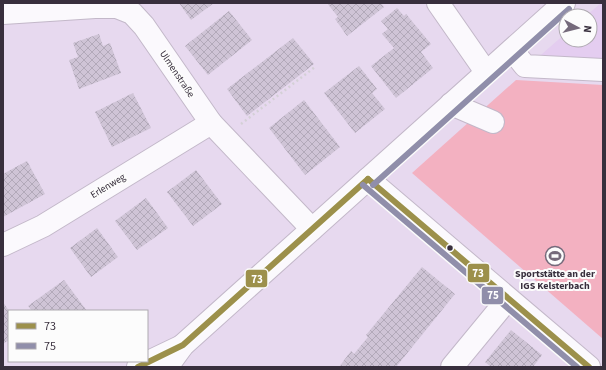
<svg xmlns="http://www.w3.org/2000/svg" width="606" height="370" viewBox="0 0 606 370" font-family="'Source Sans 3',sans-serif">
	<style>
		.built { fill: #e4cdf0 }
		.park { fill: #f3b1c1 }
		.building { fill: url(#building-cross-hatch) }
		.lines { fill: none; stroke-linecap: round; stroke-linejoin: round }
		.minor-casing { stroke: #c3b8c9; stroke-width: 24 }
		.path { stroke: #d4d0d6; stroke-width: 2.5; stroke-dasharray: 2 3; stroke-linecap: butt }
		.minor { stroke: #fbf9fd; stroke-width: 22 }
		.bus-1-casing { stroke: #fcfcfc; stroke-width: 9 }
		.bus-2-casing { stroke: #fcfcfc; stroke-width: 9 }
		.bus-1 { stroke: #9c904b; stroke-width: 6 }
		.bus-2 { stroke: #908eaa; stroke-width: 6 }
		.bus-dot { fill: #382f3d; stroke: #fcfcfc; stroke-width: 1.5 }
		.labels { text-anchor: middle; dominant-baseline: central; stroke-width: 4; stroke-linejoin: round; paint-order: stroke }
		.street-label { font-size: 10px; fill: #382f3d; stroke: #fcfcfc }
		.poi-label { font-size: 10px; font-weight: bold; fill: #382f3d; stroke: #fcfcfc }
		.line-badge { stroke: #fcfcfc; stroke-width: 1.5 }
		.badge-label { font-size: 11px; text-anchor: middle; font-weight: bold; fill: #fff }
	</style>
	<defs>
		<pattern id="building-cross-hatch" width="8" height="8" patternUnits="userSpaceOnUse"><rect width="8" height="8" fill="#cfc4d6"/><path d="M0 0l8 8M0 8l8-8" fill="none" stroke="#b2a9b9"/></pattern>
	</defs>
	<rect width="100%" height="100%" fill="#e7d9ef"/>
	<path class="built" d="M 601,3 L 603,3 L 603,80 L 518,75 L 566,33 L 566,40 L 590,40 L 590,16 L 586,16 Z"/>
	<path class="park" d="M 516,80 L 603,85 L 603,339 L 412,173 Z"/>
	<g class="building">
		<path d="M 179,3 L 214,3 L 191,20 Z"/>
		<path d="M 327,3 L 381,3 L 384,7 L 347,36 L 335,19 L 338,17 Z"/>
		<path d="M 397,8 L 404,16 L 406,14 L 431,44 L 421,52 L 433,68 L 396,98 L 371,66 L 394,48 L 382,34 L 388,29 L 381,21 Z"/>
		<path d="M 229,11 L 252,40 L 208,75 L 185,46 Z"/>
		<path d="M 99,34 L 103,46 L 110,43 L 121,73 L 79,89 L 69,60 L 78,57 L 73,43 Z"/>
		<path d="M 293,38 L 314,64 L 247,116 L 227,89 Z"/>
		<path d="M 359,66 L 377,89 L 372,93 L 385,109 L 355,133 L 324,93 Z"/>
		<path d="M 133,93 L 151,128 L 112,147 L 95,112 Z"/>
		<path d="M 304,100 L 340,147 L 305,175 L 269,128 Z"/>
		<path d="M 27,161 L 45,194 L 3,217 L 3,174 Z"/>
		<path d="M 196,170 L 222,204 L 193,226 L 167,192 Z"/>
		<path d="M 146,198 L 168,228 L 137,250 L 115,221 Z"/>
		<path d="M 97,228 L 118,257 L 91,277 L 70,248 Z"/>
		<path d="M 422,267 L 455,294 L 396,367 L 339,367 L 351,351 L 354,354 L 368,337 L 366,335 Z"/>
		<path d="M 64,280 L 87,311 L 32,311 L 28,306 Z"/>
		<path d="M 3,302 L 9,311 L 9,340 L 3,344 Z"/>
		<path d="M 511,330 L 542,355 L 533,367 L 491,367 L 485,362 Z"/>
	</g>
	<g class="lines">
		<defs>
			<g id="minor">
				<path d="M 438,3 L 486,72"/>
				<path d="M 3,13 L 95,7 L 117,7 L 132,13 L 144,26 L 211,123 L 312,229"/>
				<path d="M 512,50 L 525,66 L 603,70"/>
				<path d="M 451,104 L 493,122"/>
				<path d="M 368,179 L 589,367"/>
				<path d="M 3,245 L 43,226 L 211,123"/>
				<path d="M 138,367 L 182,346"/>
				<path d="M 167,367 L 183,345 L 564,3"/>
				<path d="M 452,367 L 508,299"/>
			</g>
		</defs>
		<use href="#minor" class="minor-casing"/>
		<path class="path" d="M 241,124 L 315,67"/>
		<use href="#minor" class="minor"/>
		<defs>
			<g id="bus-1">
				<path d="M 368,179 L 589,367"/>
				<path d="M 138,367 L 183,345 L 368,179"/>
			</g>
			<g id="bus-2">
				<path d="M 363,185 L 577,367"/>
				<path d="M 373,185 L 569,9"/>
			</g>
		</defs>
		<use href="#bus-1" class="bus-1-casing"/>
		<use href="#bus-2" class="bus-2-casing"/>
		<use href="#bus-1" class="bus-1"/>
		<use href="#bus-2" class="bus-2"/>
	</g>
	<defs>
		<symbol id="stadium-ring" viewBox="-11 -11 22 22"><circle r="9.5" fill="#fcfcfc" stroke="#756a7b" stroke-width="1.5"/><path d="M0-5a6.5 5 0 1 0 0 10a6.5 5 0 1 0 0-10ZM-3.5-1.8h7v3.6h-7Z" fill="#756a7b"/></symbol>
	</defs>
	<g fill-rule="evenodd">
		<use href="#stadium-ring" x="544" y="245" width="22" height="22"/>
	</g>
	<circle class="bus-dot" cx="450" cy="248" r="3.5"/>
	<g class="labels">
		<g class="street-label">
			<text transform="translate(177 74) rotate(56)">Ulmenstraße</text>
			<text transform="translate(108 186) rotate(-31)">Erlenweg</text>
		</g>
		<g class="poi-label">
			<text x="555" y="274">Sportstätte an der<tspan x="555" dy="12">IGS Kelsterbach</tspan></text>
		</g>
	</g>
	<g class="line-badge">
		<rect x="467" y="263" width="23" height="20" rx="4" fill="#9c904b"/>
		<rect x="245" y="269" width="23" height="19" rx="4" fill="#9c904b"/>
		<rect x="481" y="286" width="23" height="19" rx="4" fill="#908eaa"/>
	</g>
	<g class="badge-label">
		<text x="478" y="277">73</text>
		<text x="257" y="283">73</text>
		<text x="493" y="299">75</text>
	</g>
	<rect width="606" height="370" fill="none" stroke="#382f3d" stroke-width="8"/>
	<rect x="8" y="310" width="140" height="52" fill="#fcfcfc" stroke="#aeaab0"/>
	<rect x="16" y="323" width="20" height="6" fill="#9c904b" stroke="#aeaab0"/>
	<text x="44" y="330" font-size="12" fill="#382f3d">73</text>
	<rect x="16" y="343" width="20" height="6" fill="#908eaa" stroke="#aeaab0"/>
	<text x="44" y="350" font-size="12" fill="#382f3d">75</text>
	<g transform="translate(578 28) rotate(97)"><circle r="19" fill="#fcfcfc" stroke="#aeaab0"/>
	<path d="M0-3L7 15L0 10L-7 15Z" fill="#756a7b"/>
	<text y="-6" font-size="11" font-weight="bold" text-anchor="middle" fill="#382f3d">N</text>
	</g>
</svg>
